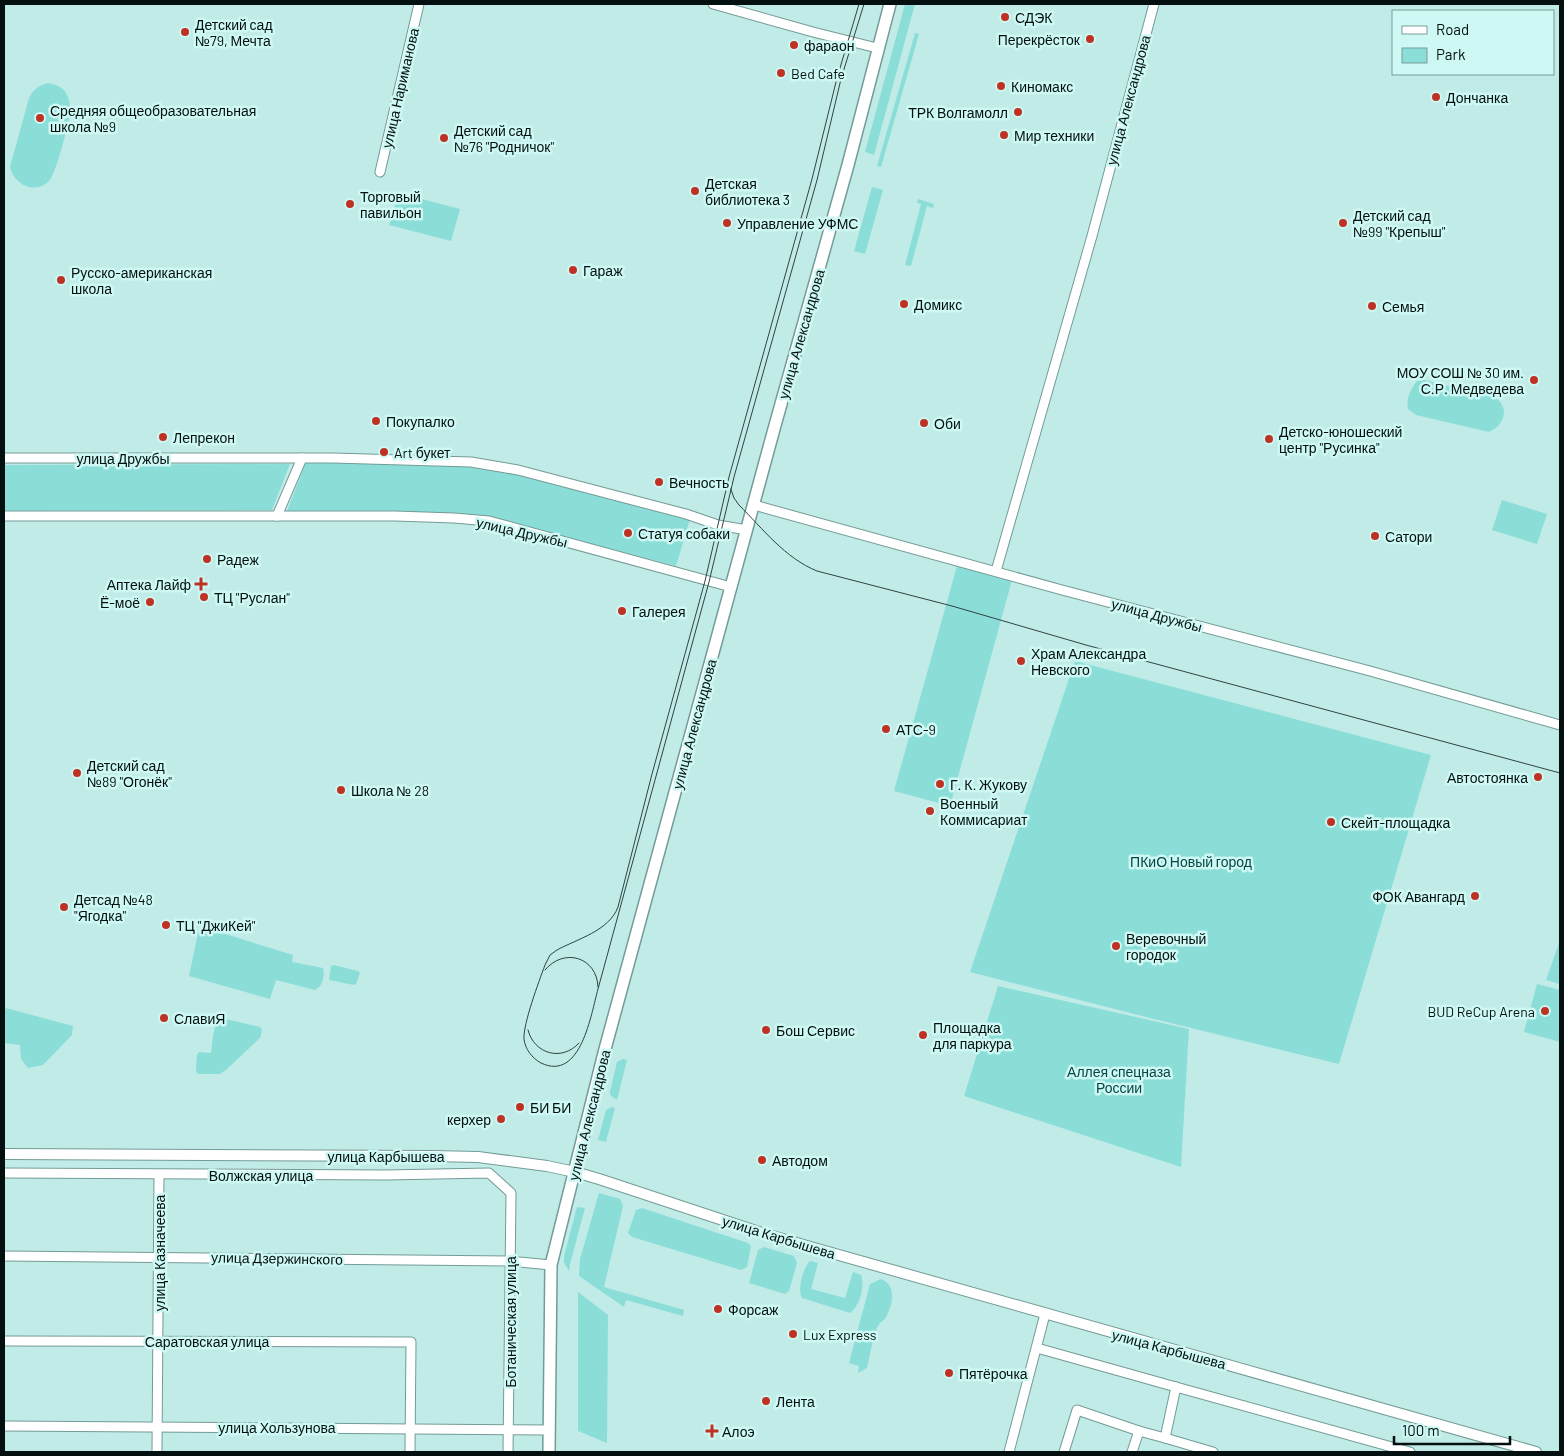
<svg xmlns="http://www.w3.org/2000/svg" width="1564" height="1456" viewBox="0 0 1564 1456" font-family="Barlow,sans-serif">
	<style>
		.green { fill: #8bded8 }
		.lines { fill: none; stroke-linecap: round; stroke-linejoin: round }
		.minor-casing { stroke: #739b97; stroke-width: 11 }
		.tertiary-casing { stroke: #739b97; stroke-width: 12 }
		.secondary-casing { stroke: #739b97; stroke-width: 14 }
		.minor { stroke: #fff; stroke-width: 9 }
		.tertiary { stroke: #fff; stroke-width: 10 }
		.secondary { stroke: #fff; stroke-width: 11 }
		.tram { stroke: #304342; stroke-width: 1 }
		.poi-dot { fill: #bf3223; stroke: #cef8f4; stroke-width: 2 }
		.labels { text-anchor: middle; dominant-baseline: central; stroke-width: 5; stroke-linejoin: round; paint-order: stroke }
		.poi-label { font-size: 14px; fill: #03100f; stroke: #cef8f4; text-anchor: start }
		.street-label { font-size: 14px; fill: #03100f; stroke: #cef8f4 }
		.park-label { font-size: 14px; fill: #074643; stroke: #cef8f4 }
	</style>
	<rect width="100%" height="100%" fill="#c1ebe7"/>
	<g class="green">
		<path d="M 905,4 L 915,4 L 874,155 L 865,152 Z"/>
		<path d="M 915,33 L 919,34 L 881,167 L 877,166 Z"/>
		<path d="M 48,83 C 56,85 64,87 67,95 C 70,100 70,108 70,114 C 68,126 56,174 49,181 C 35,195 14,185 10,167 L 29,98 C 33,90 39,85 48,83 Z"/>
		<path d="M 872,187 L 883,190 L 865,254 L 854,251 Z"/>
		<path d="M 399,193 L 460,209 L 451,241 L 389,225 Z"/>
		<path d="M 918,199 L 934,204 L 933,208 L 927,206 L 911,266 L 905,265 L 921,204 L 917,203 Z"/>
		<path d="M 1425,380 L 1496,398 C 1510,409 1504,425 1489,432 L 1416,415 L 1408,409 C 1406,398 1410,390 1417,381 Z"/>
		<path d="M 306,462 L 421,463 L 471,466 L 517,474 L 690,519 L 676,566 L 490,517 L 404,512 L 287,511 Z"/>
		<path d="M 290,464 L 272,510 L 4,511 L 4,465 Z"/>
		<path d="M 1502,500 L 1547,514 L 1537,544 L 1492,530 Z"/>
		<path d="M 957,566 L 1012,580 L 950,806 L 894,791 Z"/>
		<path d="M 1075,661 L 1431,755 L 1339,1064 L 1146,1017 L 970,972 Z"/>
		<path d="M 206,928 L 293,955 L 292,962 L 323,968 C 325,975 323,987 315,990 L 276,980 L 270,999 L 189,976 L 198,933 Z"/>
		<path d="M 1559,943 L 1560,943 L 1560,984 L 1546,980 Z"/>
		<path d="M 334,965 L 358,971 L 360,973 L 356,984 L 354,985 L 329,980 L 331,966 Z"/>
		<path d="M 1537,984 L 1560,990 L 1560,1042 L 1524,1032 Z"/>
		<path d="M 998,986 L 1189,1029 L 1181,1167 L 964,1096 Z"/>
		<path d="M 6,1008 L 73,1026 L 72,1035 L 43,1065 L 28,1068 L 21,1059 L 20,1045 L 4,1043 L 4,1010 Z"/>
		<path d="M 221,1018 L 260,1027 L 262,1030 L 260,1038 L 226,1070 L 220,1074 L 198,1074 L 196,1071 L 197,1055 L 199,1052 L 211,1053 C 213,1043 212,1024 221,1018 Z"/>
		<path d="M 623,1059 L 627,1060 L 617,1100 L 610,1095 L 610,1092 L 617,1062 Z"/>
		<path d="M 612,1107 L 615,1108 L 606,1142 L 598,1140 L 606,1110 Z"/>
		<path d="M 599,1193 L 620,1199 L 623,1206 L 604,1287 L 684,1310 L 683,1316 L 626,1300 L 624,1307 L 579,1276 L 580,1259 Z"/>
		<path d="M 577,1207 L 585,1208 L 570,1264 L 569,1271 L 564,1263 L 564,1256 Z"/>
		<path d="M 642,1208 L 748,1243 L 751,1246 L 747,1267 L 741,1270 L 632,1237 L 628,1233 L 636,1210 Z"/>
		<path d="M 764,1247 L 794,1256 L 797,1263 L 789,1291 L 785,1294 L 749,1283 L 758,1250 Z"/>
		<path d="M 810,1261 L 818,1263 L 811,1289 L 845,1298 L 853,1272 L 861,1275 C 865,1286 860,1306 850,1313 L 802,1298 C 797,1289 803,1268 810,1261 Z"/>
		<path d="M 881,1279 C 897,1285 893,1305 886,1317 C 885,1320 880,1322 878,1326 C 873,1334 870,1357 867,1368 L 858,1373 L 859,1366 L 849,1363 L 870,1284 Z"/>
		<path d="M 578,1292 L 608,1315 L 607,1443 L 578,1431 Z"/>
	</g>
	<g class="lines">
		<defs>
			<g id="minor">
				<path d="M 713,4 L 813,32 L 877,48"/>
				<path d="M 380,172 L 419,4"/>
				<path d="M 4,458 L 333,458 L 471,462 L 518,470 L 686,514 L 718,525 L 747,530"/>
				<path d="M 754,505 L 1062,590 L 1370,671 L 1560,725"/>
				<path d="M 4,516 L 395,516 L 454,518 L 489,521 L 731,587"/>
				<path d="M 277,516 L 302,458"/>
				<path d="M 996,571 L 1092,236 L 1154,4"/>
				<path d="M 4,1173 L 386,1175 L 489,1173 L 511,1193 L 508,1452"/>
				<path d="M 4,1256 L 509,1261 L 551,1265"/>
				<path d="M 4,1341 L 411,1342 L 410,1452"/>
				<path d="M 1037,1348 L 1176,1387"/>
				<path d="M 4,1426 L 549,1430"/>
				<path d="M 157,1452 L 159,1175"/>
				<path d="M 1009,1452 L 1045,1314"/>
				<path d="M 1064,1452 L 1077,1410 L 1139,1431 L 1165,1438"/>
				<path d="M 1132,1452 L 1139,1431"/>
				<path d="M 1213,1452 L 1165,1438 L 1176,1387 L 1410,1452"/>
			</g>
			<path id="tertiary" d="M 4,1154 L 432,1156 L 478,1157 L 547,1166 L 575,1172 L 599,1179 L 759,1232 L 807,1246 L 1536,1452"/>
			<path id="secondary" d="M 549,1452 L 551,1265 L 605,1049 L 774,429 L 848,165 L 890,4"/>
		</defs>
		<use href="#minor" class="minor-casing"/>
		<use href="#tertiary" class="tertiary-casing"/>
		<use href="#secondary" class="secondary-casing"/>
		<use href="#minor" class="minor"/>
		<use href="#tertiary" class="tertiary"/>
		<use href="#secondary" class="secondary"/>
		<g class="tram">
			<path d="M 859,4 L 837,78 L 812,179 L 729,477 L 705,581 L 652,774 L 618,907 C 609,931 577,939 557,950 L 550,955 L 545,965 C 539,981 523,1024 524,1039 C 525,1049 532,1058 541,1063 C 581,1082 591,1014 598,989 L 709,582 L 734,477 L 817,180 L 841,79 L 864,4"/>
			<path d="M 730,487 L 734,498 L 739,505 C 763,529 785,558 817,571 L 952,606 L 1086,645 L 1560,773"/>
			<path d="M 545,970 C 564,947 597,957 598,987"/>
			<path d="M 528,1030 C 534,1054 562,1062 579,1043"/>
		</g>
	</g>
	<g class="poi-dot">
		<circle cx="1005" cy="17" r="5"/>
		<circle cx="185" cy="32" r="5"/>
		<circle cx="1090" cy="39" r="5"/>
		<circle cx="794" cy="45" r="5"/>
		<circle cx="781" cy="73" r="5"/>
		<circle cx="1001" cy="86" r="5"/>
		<circle cx="1436" cy="97" r="5"/>
		<circle cx="1018" cy="112" r="5"/>
		<circle cx="40" cy="118" r="5"/>
		<circle cx="1004" cy="135" r="5"/>
		<circle cx="444" cy="138" r="5"/>
		<circle cx="695" cy="191" r="5"/>
		<circle cx="350" cy="204" r="5"/>
		<circle cx="727" cy="223" r="5"/>
		<circle cx="1343" cy="223" r="5"/>
		<circle cx="573" cy="270" r="5"/>
		<circle cx="61" cy="280" r="5"/>
		<circle cx="904" cy="304" r="5"/>
		<circle cx="1372" cy="306" r="5"/>
		<circle cx="1534" cy="380" r="5"/>
		<circle cx="376" cy="421" r="5"/>
		<circle cx="924" cy="423" r="5"/>
		<circle cx="163" cy="437" r="5"/>
		<circle cx="1269" cy="439" r="5"/>
		<circle cx="384" cy="452" r="5"/>
		<circle cx="659" cy="482" r="5"/>
		<circle cx="628" cy="533" r="5"/>
		<circle cx="1375" cy="536" r="5"/>
		<circle cx="207" cy="559" r="5"/>
		<path d="M198.5 576.5h5v5h5v5h-5v5h-5v-5h-5v-5h5z"/>
		<circle cx="204" cy="597" r="5"/>
		<circle cx="150" cy="602" r="5"/>
		<circle cx="622" cy="611" r="5"/>
		<circle cx="1021" cy="661" r="5"/>
		<circle cx="886" cy="729" r="5"/>
		<circle cx="77" cy="773" r="5"/>
		<circle cx="1538" cy="777" r="5"/>
		<circle cx="940" cy="784" r="5"/>
		<circle cx="341" cy="790" r="5"/>
		<circle cx="930" cy="811" r="5"/>
		<circle cx="1331" cy="822" r="5"/>
		<circle cx="1475" cy="896" r="5"/>
		<circle cx="64" cy="907" r="5"/>
		<circle cx="166" cy="925" r="5"/>
		<circle cx="1116" cy="946" r="5"/>
		<circle cx="1545" cy="1011" r="5"/>
		<circle cx="164" cy="1018" r="5"/>
		<circle cx="766" cy="1030" r="5"/>
		<circle cx="923" cy="1035" r="5"/>
		<circle cx="520" cy="1107" r="5"/>
		<circle cx="501" cy="1119" r="5"/>
		<circle cx="762" cy="1160" r="5"/>
		<circle cx="718" cy="1309" r="5"/>
		<circle cx="793" cy="1334" r="5"/>
		<circle cx="949" cy="1373" r="5"/>
		<circle cx="766" cy="1401" r="5"/>
		<path d="M709.5 1423.5h5v5h5v5h-5v5h-5v-5h-5v-5h5z"/>
	</g>
	<g class="labels">
		<g class="poi-label">
			<text x="1015" y="17">СДЭК</text>
			<text x="195" y="24">Детский сад<tspan x="195" dy="16">№79, Мечта</tspan></text>
			<text x="1080" y="39" text-anchor="end">Перекрёсток</text>
			<text x="804" y="45">фараон</text>
			<text x="791" y="73">Bed Cafe</text>
			<text x="1011" y="86">Киномакс</text>
			<text x="1446" y="97">Дончанка</text>
			<text x="50" y="110">Средняя общеобразовательная<tspan x="50" dy="16">школа №9</tspan></text>
			<text x="1008" y="112" text-anchor="end">ТРК Волгамолл</text>
			<text x="454" y="130">Детский сад<tspan x="454" dy="16">№76 "Родничок"</tspan></text>
			<text x="1014" y="135">Мир техники</text>
			<text x="705" y="183">Детская<tspan x="705" dy="16">библиотека 3</tspan></text>
			<text x="360" y="196">Торговый<tspan x="360" dy="16">павильон</tspan></text>
			<text x="1353" y="215">Детский сад<tspan x="1353" dy="16">№99 "Крепыш"</tspan></text>
			<text x="737" y="223">Управление УФМС</text>
			<text x="583" y="270">Гараж</text>
			<text x="71" y="272">Русско-американская<tspan x="71" dy="16">школа</tspan></text>
			<text x="914" y="304">Домикс</text>
			<text x="1382" y="306">Семья</text>
			<text x="1524" y="372" text-anchor="end">МОУ СОШ № 30 им.<tspan x="1524" dy="16">С.Р. Медведева</tspan></text>
			<text x="386" y="421">Покупалко</text>
			<text x="934" y="423">Оби</text>
			<text x="1279" y="431">Детско-юношеский<tspan x="1279" dy="16">центр "Русинка"</tspan></text>
			<text x="173" y="437">Лепрекон</text>
			<text x="394" y="452">Art букет</text>
			<text x="669" y="482">Вечность</text>
			<text x="638" y="533">Статуя собаки</text>
			<text x="1385" y="536">Сатори</text>
			<text x="217" y="559">Радеж</text>
			<text x="191" y="584" text-anchor="end">Аптека Лайф</text>
			<text x="214" y="597">ТЦ "Руслан"</text>
			<text x="140" y="602" text-anchor="end">Ё-моё</text>
			<text x="632" y="611">Галерея</text>
			<text x="1031" y="653">Храм Александра<tspan x="1031" dy="16">Невского</tspan></text>
			<text x="896" y="729">АТС-9</text>
			<text x="87" y="765">Детский сад<tspan x="87" dy="16">№89 "Огонёк"</tspan></text>
			<text x="1528" y="777" text-anchor="end">Автостоянка</text>
			<text x="950" y="784">Г. К. Жукову</text>
			<text x="351" y="790">Школа № 28</text>
			<text x="940" y="803">Военный<tspan x="940" dy="16">Коммисариат</tspan></text>
			<text x="1341" y="822">Скейт-площадка</text>
			<text x="1465" y="896" text-anchor="end">ФОК Авангард</text>
			<text x="74" y="899">Детсад №48<tspan x="74" dy="16">"Ягодка"</tspan></text>
			<text x="176" y="925">ТЦ "ДжиКей"</text>
			<text x="1126" y="938">Веревочный<tspan x="1126" dy="16">городок</tspan></text>
			<text x="1535" y="1011" text-anchor="end">BUD ReCup Arena</text>
			<text x="174" y="1018">СлавиЯ</text>
			<text x="933" y="1027">Площадка<tspan x="933" dy="16">для паркура</tspan></text>
			<text x="776" y="1030">Бош Сервис</text>
			<text x="530" y="1107">БИ БИ</text>
			<text x="491" y="1119" text-anchor="end">керхер</text>
			<text x="772" y="1160">Автодом</text>
			<text x="728" y="1309">Форсаж</text>
			<text x="803" y="1334">Lux Express</text>
			<text x="959" y="1373">Пятёрочка</text>
			<text x="776" y="1401">Лента</text>
			<text x="722" y="1431">Алоэ</text>
		</g>
		<g class="street-label">
			<text transform="translate(400 88) rotate(-77)">улица Нариманова</text>
			<text transform="translate(1128 100) rotate(-75)">улица Александрова</text>
			<text transform="translate(801 334) rotate(-74)">улица Александрова</text>
			<text x="123" y="458">улица Дружбы</text>
			<text transform="translate(522 532) rotate(13)">улица Дружбы</text>
			<text transform="translate(1157 615) rotate(15)">улица Дружбы</text>
			<text transform="translate(694 724) rotate(-75)">улица Александрова</text>
			<text transform="translate(589 1115) rotate(-76)">улица Александрова</text>
			<text x="386" y="1156">улица Карбышева</text>
			<text x="261" y="1175">Волжская улица</text>
			<text transform="translate(779 1237) rotate(17)">улица Карбышева</text>
			<text transform="translate(159 1253) rotate(-90)">улица Казначеева</text>
			<text transform="translate(277 1258) rotate(1)">улица Дзержинского</text>
			<text transform="translate(510 1322) rotate(-90)">Ботаническая улица</text>
			<text x="207" y="1341">Саратовская улица</text>
			<text transform="translate(1169 1349) rotate(15)">улица Карбышева</text>
			<text x="277" y="1427">улица Хользунова</text>
		</g>
		<g class="park-label">
			<text x="1191" y="861">ПКиО Новый город</text>
			<text x="1119" y="1071">Аллея спецназа<tspan x="1119" dy="16">России</tspan></text>
		</g>
	</g>
	<rect width="1564" height="1456" fill="none" stroke="#03100f" stroke-width="10"/>
	<rect x="1392" y="10" width="162" height="65" fill="#cef8f4" stroke="#7d9b98"/>
	<rect x="1402" y="26" width="25" height="8" fill="#ffffff" stroke="#7d9b98"/>
	<text x="1436" y="35" font-size="15" fill="#03100f">Road</text>
	<rect x="1402" y="48" width="25" height="15" fill="#8bded8" stroke="#7d9b98"/>
	<text x="1436" y="60" font-size="15" fill="#03100f">Park</text>
	<path d="M1394 1436v8h116v-8" fill="none" stroke="#03100f" stroke-width="2.5"/>
	<text x="1402" y="1436" font-size="15" fill="#03100f" stroke="#cef8f4" stroke-width="4" paint-order="stroke">100 m</text>
</svg>
